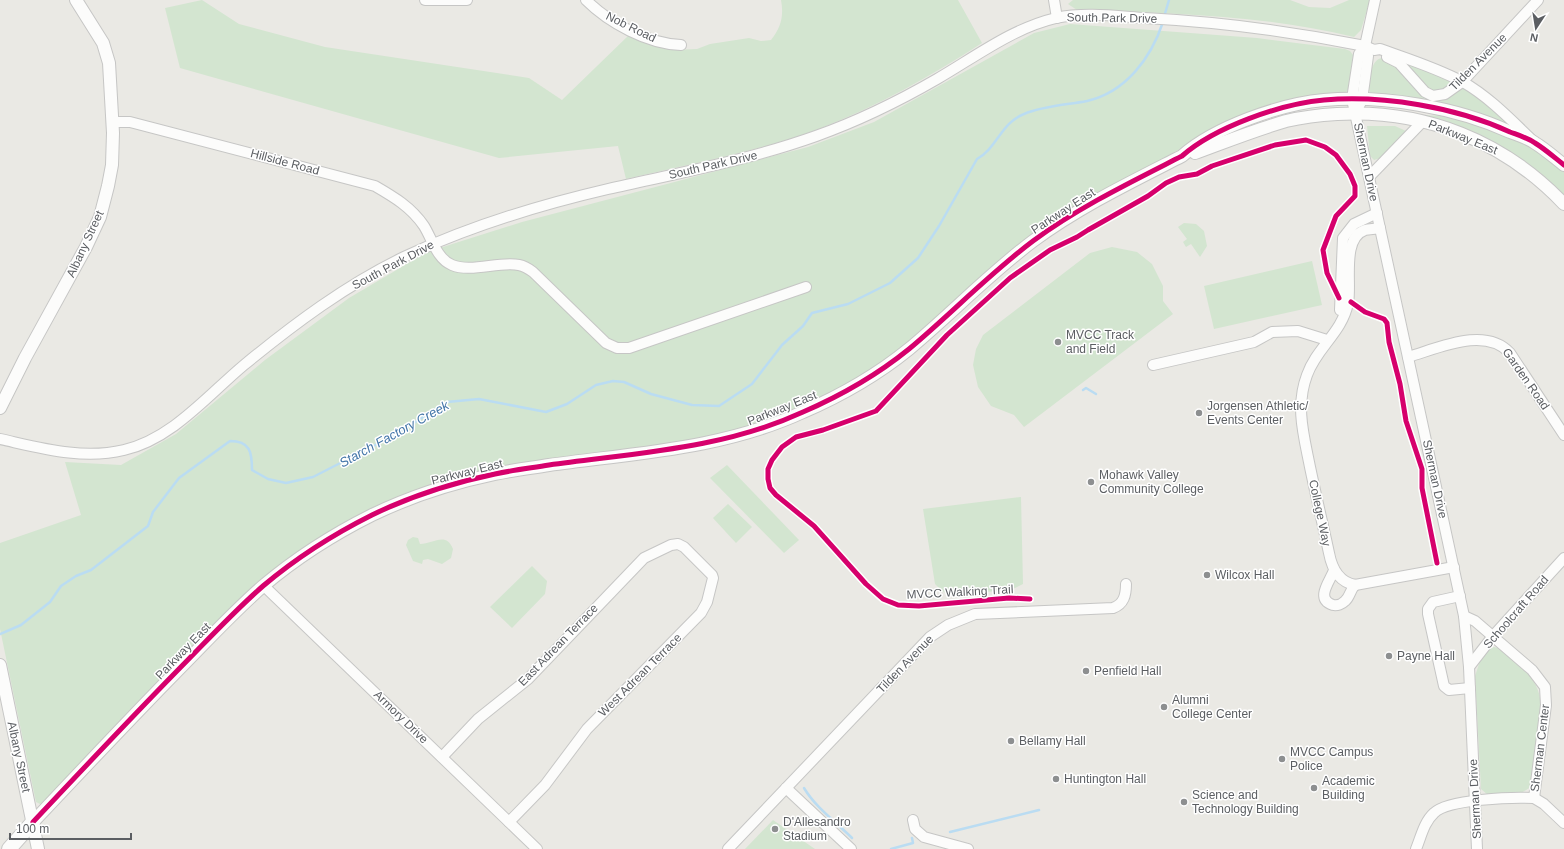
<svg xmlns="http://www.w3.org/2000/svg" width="1564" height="849" viewBox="0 0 1564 849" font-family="Arial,sans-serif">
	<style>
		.green { fill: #d3e5d0 }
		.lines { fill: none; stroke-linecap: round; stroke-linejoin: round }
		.stream { stroke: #badcf2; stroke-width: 2.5 }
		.minor-casing { stroke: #c6c6c5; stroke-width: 12 }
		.tertiary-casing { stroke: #c6c6c5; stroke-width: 14 }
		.secondary-casing { stroke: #c7c7c6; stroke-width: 16 }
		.minor { stroke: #fcfcfb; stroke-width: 10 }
		.tertiary { stroke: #fcfcfb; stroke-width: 12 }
		.secondary { stroke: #fcfcfb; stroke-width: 14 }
		.cycleway-casing { stroke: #fff; stroke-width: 8 }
		.cycleway { stroke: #d6006c; stroke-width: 5 }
		.poi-dot { fill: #8d8f90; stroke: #fff; stroke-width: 1.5 }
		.labels { text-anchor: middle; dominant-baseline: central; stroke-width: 3; stroke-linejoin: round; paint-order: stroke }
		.street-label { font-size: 12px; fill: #5b5e62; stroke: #fff }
		.poi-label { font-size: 12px; fill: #5b5e62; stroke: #fff; text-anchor: start }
		.water-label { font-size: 13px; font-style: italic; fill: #4577a9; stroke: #fff }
	</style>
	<rect width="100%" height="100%" fill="#eae9e4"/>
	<g class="green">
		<path d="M 202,0 L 239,24 L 325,47 L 529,78 L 562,100 L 629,35 L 673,50 L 697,49 L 710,44 L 749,38 L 761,41 L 771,40 C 781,28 784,16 781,0 L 958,0 L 982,43 C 930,77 877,106 819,129 C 757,152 690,164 626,179 L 618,146 L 499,158 L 180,68 L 165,8 Z"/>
		<path d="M 1073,0 L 1290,0 L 1309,7 L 1330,8 L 1349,0 L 1370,0 L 1361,30 L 1354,37 C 1263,15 1169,13 1077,10 L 1068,4 Z"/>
		<path d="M 1070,24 L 1257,38 L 1345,49 L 1350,51 L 1353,55 L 1349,87 L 1346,93 L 1200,138 L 1101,193 L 880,365 L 838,391 L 799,410 L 719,436 L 498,468 L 304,549 L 44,802 L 40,804 L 36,802 L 0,629 L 0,543 L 81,515 L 65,462 L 121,465 L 176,434 L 265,360 L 349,298 L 427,252 L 522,222 L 808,147 L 874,122 L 1034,33 Z"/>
		<path d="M 1382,58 L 1392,62 L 1419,93 L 1446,98 L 1463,88 L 1481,99 L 1509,124 L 1482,116 L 1371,94 C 1366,87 1370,59 1382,58 Z"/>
		<path d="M 1405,62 L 1453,82 L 1440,91 L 1429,90 Z"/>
		<path d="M 1398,112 C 1407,113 1416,114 1425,115 C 1432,116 1440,115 1447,116 C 1488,125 1532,144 1564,172 L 1564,198 L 1532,169 Z"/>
		<path d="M 1367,126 L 1395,126 L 1406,131 L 1381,158 L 1374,160 L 1370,156 Z"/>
		<path d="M 1184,223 L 1196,224 L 1204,231 L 1207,246 L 1200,257 L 1191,244 L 1186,247 L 1183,242 L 1187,239 L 1178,227 Z"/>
		<path d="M 1112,247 L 1137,252 L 1152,264 L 1163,286 L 1163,301 L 1173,314 L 1024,427 L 1014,415 L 991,406 L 978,387 L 973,365 L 976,349 L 983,335 L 1090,253 Z"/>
		<path d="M 1312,261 L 1322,305 L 1214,329 L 1204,286 Z"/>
		<path d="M 727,465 L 799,540 L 784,553 L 710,478 Z"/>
		<path d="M 1021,497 L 1023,584 L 1013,589 L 951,596 L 942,591 L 935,584 L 923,509 Z"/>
		<path d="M 728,504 L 752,527 L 736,543 L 713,518 Z"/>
		<path d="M 413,537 L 418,538 L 420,544 C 433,544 446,531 453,549 L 451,558 L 442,564 L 428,559 L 423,560 L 422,564 L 413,561 L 406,545 L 408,540 Z"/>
		<path d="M 532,566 L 547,581 L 545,594 L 512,628 L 490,607 Z"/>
		<path d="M 1494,647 L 1498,648 C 1519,666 1539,676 1541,705 L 1531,787 L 1521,793 L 1488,795 L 1481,789 L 1475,676 L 1481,658 L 1488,649 Z"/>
		<path d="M 773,820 L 815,849 L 745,849 Z"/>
	</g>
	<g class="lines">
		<g class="stream">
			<path d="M 1164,17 L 1169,0"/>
			<path d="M 1083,390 L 1086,388 L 1096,394"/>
			<path d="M 0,634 L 21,625 L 50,602 L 61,586 L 76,576 L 91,570 L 148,526 L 153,512 L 179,478 L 230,441 C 250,441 252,452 252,470 L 268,479 L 286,483 L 313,477 L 393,436 L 447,402 L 479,399 L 546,412 L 567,404 L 596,385 L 613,381 L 624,382 L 651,394 L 692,405 L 719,406 L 752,384 L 782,345 L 803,326 L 812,313 L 848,304 L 890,283 L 918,258 L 939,226 L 977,159 C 997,148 1001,123 1024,114 C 1043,106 1066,105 1087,101 C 1126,92 1151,58 1163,22"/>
			<path d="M 804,788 C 816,808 836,822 852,838"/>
			<path d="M 950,832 L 1039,810"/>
			<path d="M 891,849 L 913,843 L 912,838"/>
		</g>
		<defs>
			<g id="minor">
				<path d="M 425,0 L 467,0"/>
				<path d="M 586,0 C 609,23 648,44 681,45"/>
				<path d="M 1054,0 L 1057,18"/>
				<path d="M 1365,46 L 1359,54 L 1352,99 L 1464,616 L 1469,667 L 1477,849"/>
				<path d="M 1387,57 L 1399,63 L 1425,92 L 1433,96 L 1445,94 L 1462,82 L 1538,0"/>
				<path d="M 1359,106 L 1362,100 L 1368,56 L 1365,46 L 1375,0"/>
				<path d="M 113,122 L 130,122 L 375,186 C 394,197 411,207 424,226 C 432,239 437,259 452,265 C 471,273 499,261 519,265 C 524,266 529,269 533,272 L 606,343 L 617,348 L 629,348 L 806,287"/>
				<path d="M 1369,177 L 1423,121"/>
				<path d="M 1380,228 C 1375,229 1369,229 1365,230 C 1341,238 1352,284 1348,303 C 1342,333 1317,347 1307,375 C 1295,407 1304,436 1310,467 C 1316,496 1323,525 1329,553 C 1332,569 1339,582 1355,585 L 1454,567"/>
				<path d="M 1340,310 L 1343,238 L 1354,224 L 1377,213"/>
				<path d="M 1408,357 C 1439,348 1485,326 1510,353 L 1564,435"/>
				<path d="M 1153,365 L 1254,342 L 1272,332 L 1298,331 L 1327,340"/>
				<path d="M 0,439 C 41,448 82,460 124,450 C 172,439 208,395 244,365 C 294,324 346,285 404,257 C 468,227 539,205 608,189 C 678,173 749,160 816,136 C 858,121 899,101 937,79 C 975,57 1013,28 1056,18 C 1084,12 1115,16 1145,18 C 1221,22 1290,31 1365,46 L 1374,50 L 1380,49 C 1408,59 1437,68 1463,82 C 1489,97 1510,119 1531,139"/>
				<path d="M 1334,570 C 1331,580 1314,599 1333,605 C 1337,606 1342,604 1345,601 C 1350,597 1350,590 1355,585"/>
				<path d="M 264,586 L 537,849"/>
				<path d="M 1460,596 L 1433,602 L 1428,609 L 1428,614 L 1444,686 L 1449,690 L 1470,688"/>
				<path d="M 1464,616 L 1475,621 L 1532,670 L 1545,687 L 1546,705 L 1534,798"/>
				<path d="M 1469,667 L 1493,636 L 1564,558"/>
				<path d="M 442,757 L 478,719 L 528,679 L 644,558 L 671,545 L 678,544 L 684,547 L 712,575 L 713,578 L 707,602 L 701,613 L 587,729 L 545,785 L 509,822"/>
				<path d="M 786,788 L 851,849"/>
				<path d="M 913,820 L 915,829 L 924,837 L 968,849"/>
				<path d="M 728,849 L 930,637 L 948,625 L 975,614 L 1113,608 C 1124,604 1126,595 1126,584"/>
				<path d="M 1416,849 C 1421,837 1424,822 1434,813 C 1448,799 1513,797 1534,798 L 1544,804 L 1564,823"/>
			</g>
			<g id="tertiary">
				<path d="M 1195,153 C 1225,142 1255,130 1286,121 C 1303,117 1320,115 1337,114 C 1425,109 1504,141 1564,204"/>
				<path d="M 0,408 L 25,358 L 86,247 L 100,217 L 108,186 L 112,165 L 113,133 L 109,63 L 103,43 L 76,0"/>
				<path d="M 0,665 L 38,849"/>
				<path d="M 33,822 C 80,772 127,722 175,673 C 204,644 232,613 263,586 C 295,559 334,534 372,515 C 411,496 452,483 495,474 C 513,470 531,468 549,465 C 635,453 723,449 803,412 C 840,396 877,375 909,349 C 951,314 989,274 1033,241 C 1079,207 1131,182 1182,156 C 1215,127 1280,104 1324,100 C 1383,95 1456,107 1510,132 C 1518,135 1528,138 1535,143 C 1545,149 1555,158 1564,165"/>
			</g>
			<path id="secondary" d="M 9,849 L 33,822"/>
		</defs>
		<use href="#minor" class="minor-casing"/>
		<use href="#tertiary" class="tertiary-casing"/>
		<use href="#secondary" class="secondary-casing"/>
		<use href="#minor" class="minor"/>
		<use href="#tertiary" class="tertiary"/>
		<use href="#secondary" class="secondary"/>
		<defs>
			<g id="cycleway">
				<path d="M 1351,302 L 1365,312 L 1384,319 L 1387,323 L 1389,342 L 1400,384 L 1406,421 L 1422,469 L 1422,488 L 1437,563"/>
				<path d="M 1030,599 L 1009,598 L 919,606 L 898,605 L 883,599 L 866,584 L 814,526 L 776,495 L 770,488 L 768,479 L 768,469 L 772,460 L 782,447 L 796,437 L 823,430 L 876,411 L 947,335 L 1010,278 L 1050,250 L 1077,237 L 1088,230 L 1148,196 L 1166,183 L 1179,177 L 1197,174 L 1212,166 L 1275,145 L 1306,140 L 1325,147 L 1336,155 L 1350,174 L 1355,186 L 1355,196 L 1336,216 L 1323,250 L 1327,273 L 1339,298"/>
				<path d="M 33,822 C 80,772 127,722 175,673 C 204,644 232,613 263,586 C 295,559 334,534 372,515 C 411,496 452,483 495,474 C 513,470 531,468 549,465 C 635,453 723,449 803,412 C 840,396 877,375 909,349 C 951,314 989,274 1033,241 C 1079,207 1131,182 1182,156 C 1215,127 1280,104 1324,100 C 1383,95 1456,107 1510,132 C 1518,135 1528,138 1535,143 C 1545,149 1555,158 1564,165"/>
			</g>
		</defs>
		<use href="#cycleway" class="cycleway-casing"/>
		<use href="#cycleway" class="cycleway"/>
	</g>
	<g class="poi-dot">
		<circle cx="1058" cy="342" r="4"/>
		<circle cx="1199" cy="413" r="4"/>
		<circle cx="1091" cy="482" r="4"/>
		<circle cx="1207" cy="575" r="4"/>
		<circle cx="1389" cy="656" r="4"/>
		<circle cx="1086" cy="671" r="4"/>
		<circle cx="1164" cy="707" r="4"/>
		<circle cx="1011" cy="741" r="4"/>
		<circle cx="1282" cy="759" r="4"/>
		<circle cx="1056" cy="779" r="4"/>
		<circle cx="1314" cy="788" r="4"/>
		<circle cx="1184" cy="802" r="4"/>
		<circle cx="775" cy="829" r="4"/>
	</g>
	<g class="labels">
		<g class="street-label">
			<text transform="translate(1112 18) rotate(1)">South Park Drive</text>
			<text transform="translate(631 27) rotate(26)">Nob Road</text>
			<text transform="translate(1478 62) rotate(-45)">Tilden Avenue</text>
			<text transform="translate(1463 137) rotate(22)">Parkway East</text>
			<text transform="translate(285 162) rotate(15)">Hillside Road</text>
			<text transform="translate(1366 162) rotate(78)">Sherman Drive</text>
			<text transform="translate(713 165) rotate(-13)">South Park Drive</text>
			<text transform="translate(1063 211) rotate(-33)">Parkway East</text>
			<text transform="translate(85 244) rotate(-65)">Albany Street</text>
			<text transform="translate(393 265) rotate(-28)">South Park Drive</text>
			<text transform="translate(1526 379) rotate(55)">Garden Road</text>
			<text transform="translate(782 408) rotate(-22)">Parkway East</text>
			<text transform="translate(467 472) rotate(-14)">Parkway East</text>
			<text transform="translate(1435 479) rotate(78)">Sherman Drive</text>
			<text transform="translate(1320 513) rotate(78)">College Way</text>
			<text transform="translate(960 592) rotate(-3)">MVCC Walking Trail</text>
			<text transform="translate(1516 612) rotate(-49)">Schoolcraft Road</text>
			<text transform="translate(558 645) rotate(-46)">East Adrean Terrace</text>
			<text transform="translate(183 651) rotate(-46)">Parkway East</text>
			<text transform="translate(905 664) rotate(-46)">Tilden Avenue</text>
			<text transform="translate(640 675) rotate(-45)">West Adrean Terrace</text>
			<text transform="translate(401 717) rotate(44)">Armory Drive</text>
			<text transform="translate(1540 748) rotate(-83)">Sherman Center</text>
			<text transform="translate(19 757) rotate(78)">Albany Street</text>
			<text transform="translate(1475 799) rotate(-93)">Sherman Drive</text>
		</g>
		<g class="poi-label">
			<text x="1066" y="335">MVCC Track<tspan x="1066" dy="14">and Field</tspan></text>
			<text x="1207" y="406">Jorgensen Athletic/<tspan x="1207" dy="14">Events Center</tspan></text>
			<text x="1099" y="475">Mohawk Valley<tspan x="1099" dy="14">Community College</tspan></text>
			<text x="1215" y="575">Wilcox Hall</text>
			<text x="1397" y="656">Payne Hall</text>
			<text x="1094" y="671">Penfield Hall</text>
			<text x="1172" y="700">Alumni<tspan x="1172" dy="14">College Center</tspan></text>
			<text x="1019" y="741">Bellamy Hall</text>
			<text x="1290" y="752">MVCC Campus<tspan x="1290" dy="14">Police</tspan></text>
			<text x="1064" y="779">Huntington Hall</text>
			<text x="1322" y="781">Academic<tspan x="1322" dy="14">Building</tspan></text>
			<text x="1192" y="795">Science and<tspan x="1192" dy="14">Technology Building</tspan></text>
			<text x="783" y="822">D'Allesandro<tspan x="783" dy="14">Stadium</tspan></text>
		</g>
		<g class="water-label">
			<text transform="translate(394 434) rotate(-29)">Starch Factory Creek</text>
		</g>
	</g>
	<g transform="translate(1536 28) rotate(192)" stroke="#ffffff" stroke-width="3" paint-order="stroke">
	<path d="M0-3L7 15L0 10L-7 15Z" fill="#5b5e62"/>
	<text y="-6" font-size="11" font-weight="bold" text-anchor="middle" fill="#5b5e62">N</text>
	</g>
	<path d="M10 833v6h121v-6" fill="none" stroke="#5b5e62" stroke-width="2"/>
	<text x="16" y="833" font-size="12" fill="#5b5e62" stroke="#ffffff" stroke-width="3" paint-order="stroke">100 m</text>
</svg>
